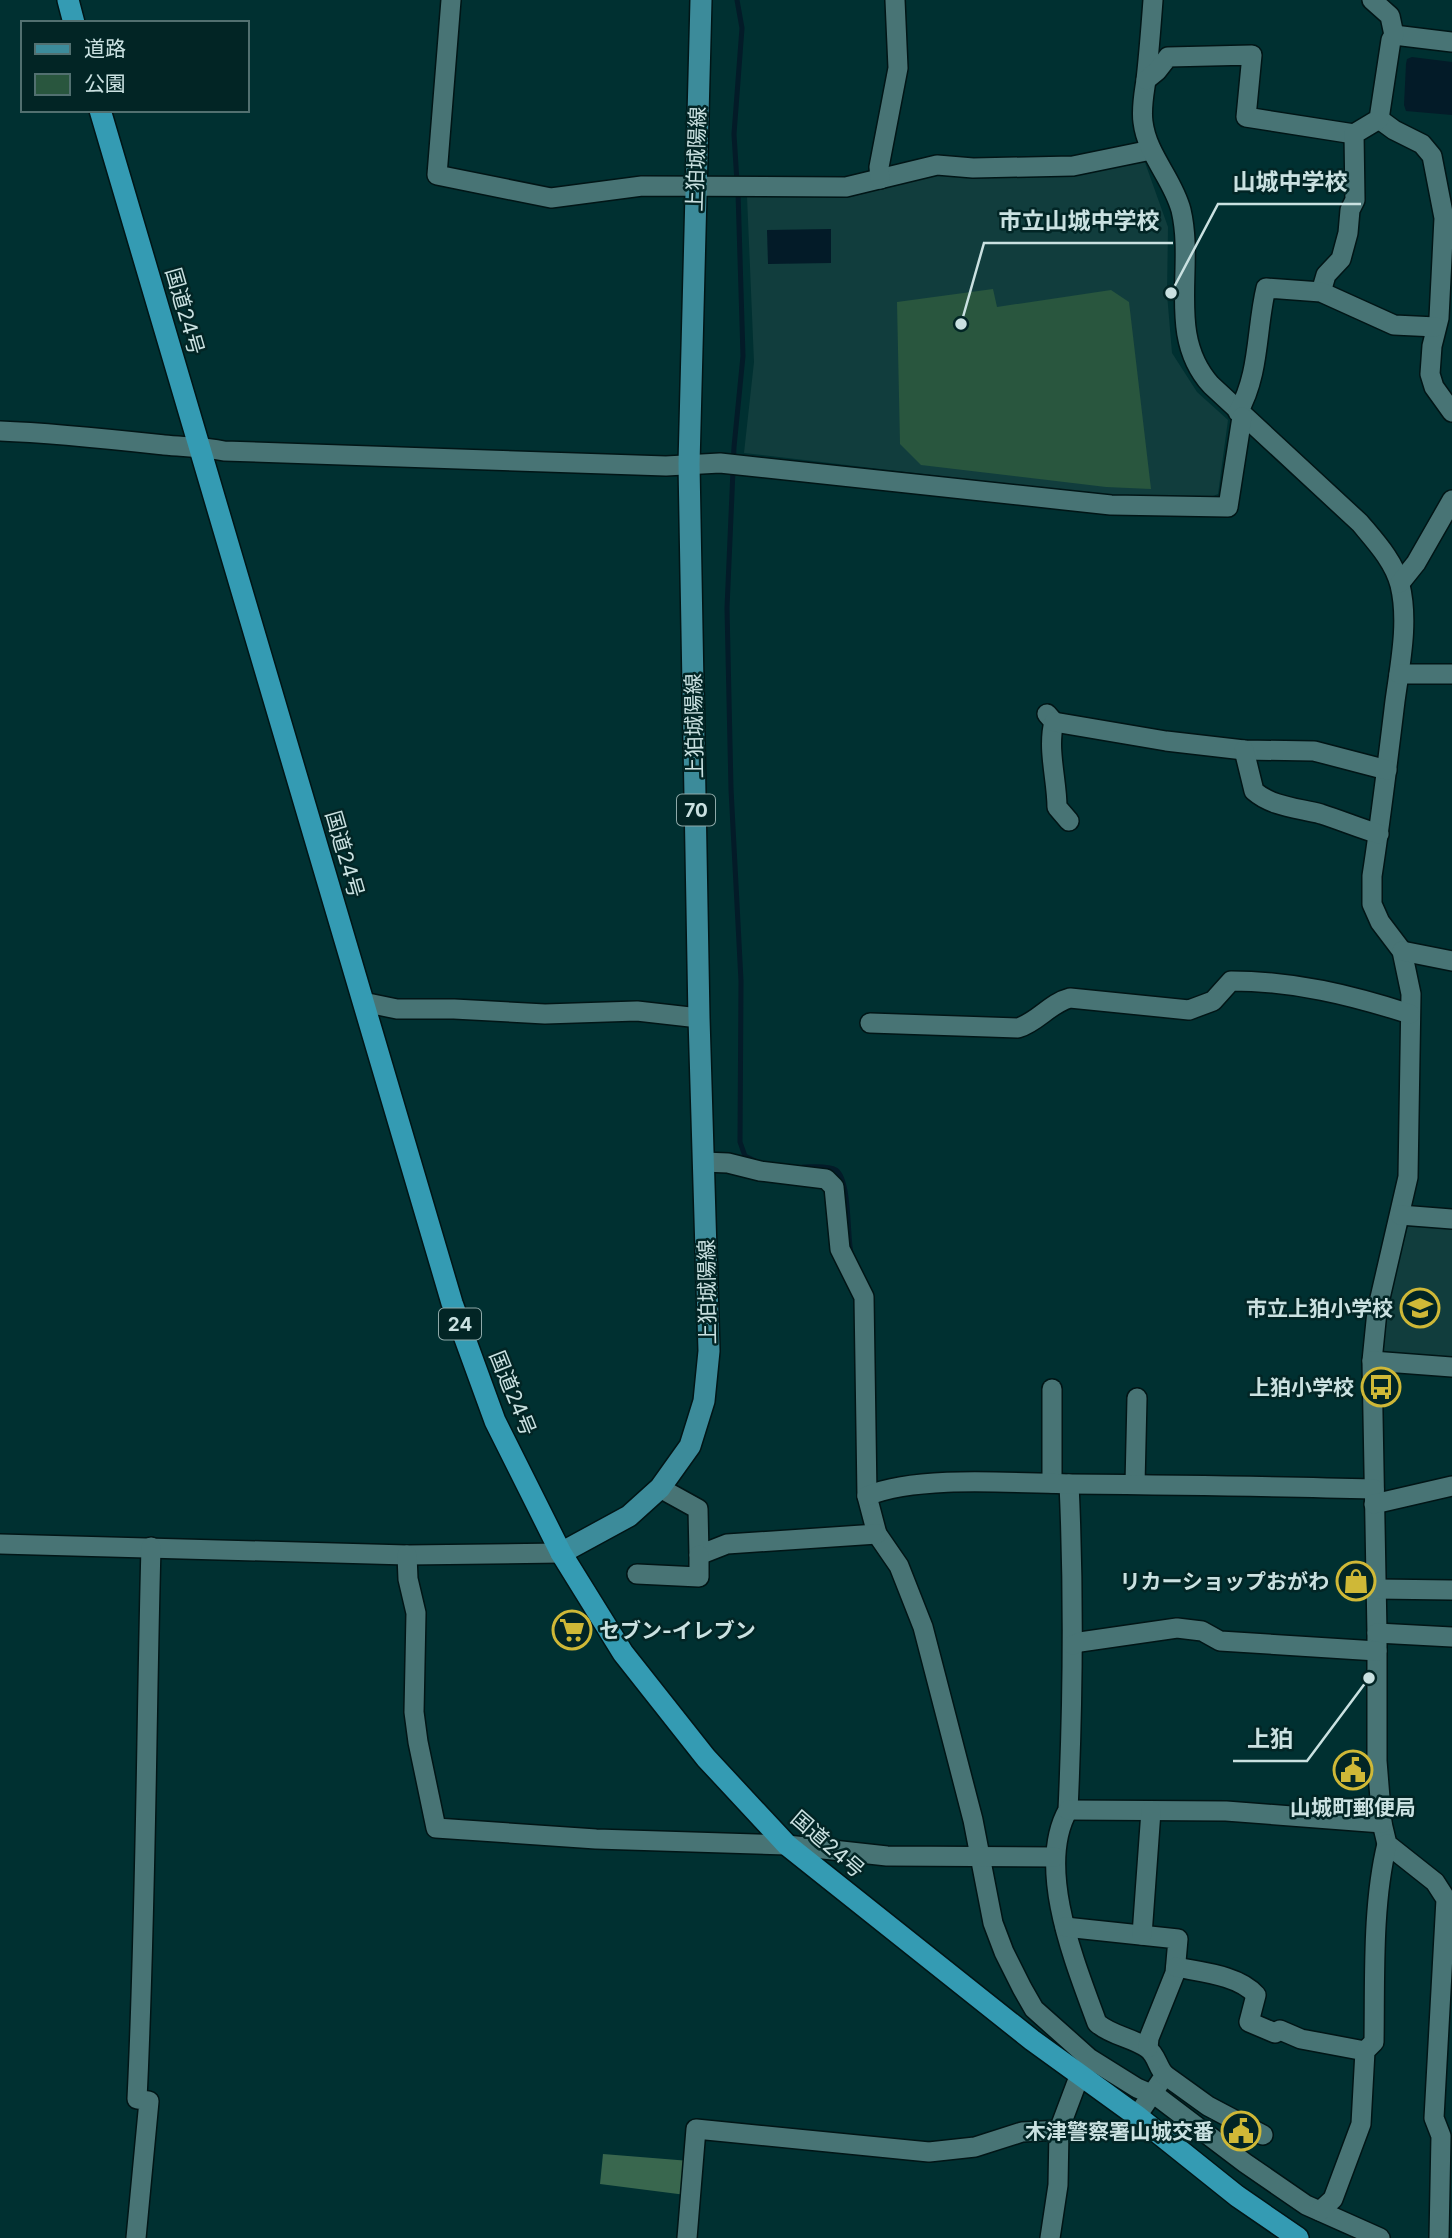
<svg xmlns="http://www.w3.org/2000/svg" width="1452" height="2238" viewBox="0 0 1452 2238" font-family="Inter,'Noto Sans JP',sans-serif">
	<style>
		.built { fill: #113d3d }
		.green { fill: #29563e }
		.forest { fill: #39674e }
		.water { fill: #031b28 }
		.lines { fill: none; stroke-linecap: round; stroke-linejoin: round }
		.stream { stroke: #031b28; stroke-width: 5 }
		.street-casing { stroke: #011516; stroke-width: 22 }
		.primary-casing { stroke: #011516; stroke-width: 24 }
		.highway-casing { stroke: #011516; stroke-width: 24 }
		.street { stroke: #487475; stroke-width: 19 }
		.primary { stroke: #3c8b9a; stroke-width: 21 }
		.highway { stroke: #349bb3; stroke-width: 21 }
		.labels { text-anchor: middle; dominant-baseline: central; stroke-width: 5; stroke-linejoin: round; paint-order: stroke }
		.shield { fill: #022525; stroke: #8ea9a9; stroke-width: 2 }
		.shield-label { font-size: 19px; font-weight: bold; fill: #cae1e1 }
		.street-label { font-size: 21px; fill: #cae1e1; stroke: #022525 }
		.poi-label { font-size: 21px; font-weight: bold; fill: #cae1e1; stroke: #022525; text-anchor: end }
		.leader { fill: none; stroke: #cae1e1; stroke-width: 2.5 }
		.callout-dot { fill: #cae1e1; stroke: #022525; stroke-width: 2.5 }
		.callout-label { font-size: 23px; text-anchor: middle; font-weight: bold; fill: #cae1e1; stroke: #022525; stroke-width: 5; stroke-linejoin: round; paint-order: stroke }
	</style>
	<rect width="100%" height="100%" fill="#003031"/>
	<g class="built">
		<path d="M 1143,157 L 1168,227 L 1167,294 L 1172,353 L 1197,392 L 1228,420 L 1218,494 L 1206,499 L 1110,496 L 744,453 L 754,362 L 747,196 L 849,197 L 889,184 L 942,172 Z"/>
		<path d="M 1409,1221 L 1452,1223 L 1452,1361 L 1381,1357 L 1381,1335 Z"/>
	</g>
	<path class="green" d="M 993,289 L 997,307 L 1111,290 L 1129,302 L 1151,489 L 1106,487 L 921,465 L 900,444 L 897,302 Z"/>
	<path class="forest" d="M 603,2154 L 690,2161 L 686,2195 L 600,2184 Z"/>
	<g class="water">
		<path d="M 1412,57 L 1452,62 L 1452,115 L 1406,111 L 1404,105 L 1406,64 L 1407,59 Z"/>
		<path d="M 831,229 L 831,263 L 768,264 L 767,230 Z"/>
	</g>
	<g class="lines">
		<g class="stream">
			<path d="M 737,0 L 742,28 L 734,134 L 737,182"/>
			<path d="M 738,192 L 743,356 L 734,447 L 727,608 L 731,789 L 741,981 L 740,1142 L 745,1156 L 755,1161"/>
			<path d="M 803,1167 C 812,1167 828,1165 836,1170 C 850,1180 847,1236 851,1253"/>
		</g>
		<defs>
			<g id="street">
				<path d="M 451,0 L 437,175 L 551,198 L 642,186 L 846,187 L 937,165 L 973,168 L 1073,166 L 1151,150"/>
				<path d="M 1153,0 C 1151,27 1149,53 1146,80 C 1144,94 1141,108 1143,122 C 1147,155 1173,179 1181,210 C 1195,269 1166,335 1211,385 L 1360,523 C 1375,541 1394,561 1400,585 C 1409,622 1400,664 1395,701 C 1388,759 1381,818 1372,876 L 1372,904 L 1380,922 L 1402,951 L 1411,994 L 1408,1177 L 1377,1311 L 1372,1361 L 1377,1633 L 1377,1761 L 1382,1823 L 1387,1844 L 1435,1882 L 1446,1899 L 1434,2118 L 1441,2136 L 1439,2238"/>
				<path d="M 1394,35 L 1452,42"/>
				<path d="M 1146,80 L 1157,71 L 1168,57 L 1252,55 L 1246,117 L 1354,134"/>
				<path d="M 1379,119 L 1394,130 L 1422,144 L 1432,156 L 1444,218 L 1439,318 L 1432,346 L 1430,374 L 1434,387 L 1452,412"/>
				<path d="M 880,179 L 879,167 L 898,68 L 895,0"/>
				<path d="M 1321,292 L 1326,275 L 1341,259 L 1348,233 L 1350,210 L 1355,200 L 1354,134 L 1379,119 L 1391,40 L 1394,35 L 1390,16 L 1372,0"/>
				<path d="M 1238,412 C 1260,374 1256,329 1266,288 L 1321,292 L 1394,325 L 1436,327"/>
				<path d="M 0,431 C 55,433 109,439 164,445 C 185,447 204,447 224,451 L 666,466 L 720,463 L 1111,505 L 1228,507 L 1242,417"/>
				<path d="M 1400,583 L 1416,563 L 1452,500"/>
				<path d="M 1399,674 L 1452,674"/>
				<path d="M 1047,714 L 1054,722 C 1047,749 1057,780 1057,807 L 1069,821"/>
				<path d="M 1054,722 L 1166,741 L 1244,750 L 1314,751 L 1387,770"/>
				<path d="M 1244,750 L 1254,791 C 1272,807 1299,808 1321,814 C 1340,820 1359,828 1379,834"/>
				<path d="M 1402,951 L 1452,961"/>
				<path d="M 363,1002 L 397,1009 L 454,1009 L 545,1014 L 637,1011 L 699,1018"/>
				<path d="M 870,1023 L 1018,1028 C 1038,1022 1050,1003 1070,998 L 1189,1010 L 1213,1001 L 1231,981 C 1294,981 1351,995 1410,1014"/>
				<path d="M 704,1162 L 728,1163 L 760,1171 L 826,1179 L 834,1187 L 840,1249 L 864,1297 L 867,1496 L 877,1534 L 899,1566 L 923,1627 L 973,1820 L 993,1923 L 1004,1952 L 1022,1988 L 1034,2009 L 1089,2058 L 1137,2088 L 1158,2097 L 1245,2163 L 1306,2205 L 1380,2238"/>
				<path d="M 1400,1215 L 1452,1219"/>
				<path d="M 1372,1361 L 1452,1367"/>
				<path d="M 1052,1483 L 1052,1389"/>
				<path d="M 1069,1484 C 1074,1593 1073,1701 1068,1810 C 1035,1868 1076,1965 1097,2023 C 1112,2036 1131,2037 1147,2048 C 1157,2055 1157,2067 1165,2075 L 1137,2116"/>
				<path d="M 1135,1484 L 1137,1398"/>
				<path d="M 660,1488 L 698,1509 L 699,1555 L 727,1544 L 877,1534"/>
				<path d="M 867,1496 C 918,1475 1013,1483 1069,1484 C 1171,1485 1272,1486 1374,1489"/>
				<path d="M 1374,1504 L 1452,1486"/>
				<path d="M 0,1544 L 407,1555 L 561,1553"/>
				<path d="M 407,1555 L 408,1579 L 416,1613 L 414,1712 L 418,1742 L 436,1828 L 596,1839 L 787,1845 L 887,1856 L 1055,1857"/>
				<path d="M 637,1574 L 699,1577 L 699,1555"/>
				<path d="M 1376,1589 L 1452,1590"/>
				<path d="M 1377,1633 L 1452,1637"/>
				<path d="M 1073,1645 L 1080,1642 L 1177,1628 L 1202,1631 L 1220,1641 L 1377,1651"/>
				<path d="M 1068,1810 L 1226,1811 L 1382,1823"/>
				<path d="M 1065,1927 L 1178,1939 L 1175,1973 L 1149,2038 L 1148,2048"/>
				<path d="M 1142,1935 L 1151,1811"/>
				<path d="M 1176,1967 C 1200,1972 1239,1975 1256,1995 L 1249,2022 L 1275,2033 L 1280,2030 L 1301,2039 L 1365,2051"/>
				<path d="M 1165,2075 L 1208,2106 L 1263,2135"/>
				<path d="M 1320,2211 L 1333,2199 L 1361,2124 L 1365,2051 L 1374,2042 C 1375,1979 1372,1905 1387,1844"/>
				<path d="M 136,2238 L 149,2101 L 137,2099 C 146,1916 146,1731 151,1547"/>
				<path d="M 687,2238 L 696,2129 L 929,2152 L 975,2147 L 1022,2132 L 1059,2130"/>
				<path d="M 1050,2238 L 1058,2185 L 1059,2130 L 1080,2074"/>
			</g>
			<path id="primary" d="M 561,1553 L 629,1516 L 660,1488 L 690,1446 L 704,1401 L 709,1351 L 699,1018 L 689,464 L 701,0"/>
			<g id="highway">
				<path d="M 68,0 L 74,23"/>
				<path d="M 100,110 L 452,1303 L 495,1421 L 561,1553 L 623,1653 L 706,1758 L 787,1845 L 1032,2040 L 1137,2116 L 1237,2196 L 1298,2238"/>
			</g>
		</defs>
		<use href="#street" class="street-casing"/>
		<use href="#primary" class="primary-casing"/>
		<use href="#highway" class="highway-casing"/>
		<use href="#street" class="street"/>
		<use href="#primary" class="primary"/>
		<use href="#highway" class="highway"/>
	</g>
	<defs>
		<symbol id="school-ring" viewBox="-11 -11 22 22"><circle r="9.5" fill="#022525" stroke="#cfb837" stroke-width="1.5"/><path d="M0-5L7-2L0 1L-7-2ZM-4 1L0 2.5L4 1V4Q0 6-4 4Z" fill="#cfb837"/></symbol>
		<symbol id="bus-ring" viewBox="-11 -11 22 22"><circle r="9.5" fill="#022525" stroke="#cfb837" stroke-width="1.5"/><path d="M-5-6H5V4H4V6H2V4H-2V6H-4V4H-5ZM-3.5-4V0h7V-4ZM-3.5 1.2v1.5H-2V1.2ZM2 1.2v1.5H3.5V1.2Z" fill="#cfb837"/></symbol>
		<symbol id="shop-ring" viewBox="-11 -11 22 22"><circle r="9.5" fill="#022525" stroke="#cfb837" stroke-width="1.5"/><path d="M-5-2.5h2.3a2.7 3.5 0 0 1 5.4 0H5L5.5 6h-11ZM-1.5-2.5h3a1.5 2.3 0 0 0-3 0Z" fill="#cfb837"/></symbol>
		<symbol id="supermarket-ring" viewBox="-11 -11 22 22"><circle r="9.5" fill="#022525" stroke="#cfb837" stroke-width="1.5"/><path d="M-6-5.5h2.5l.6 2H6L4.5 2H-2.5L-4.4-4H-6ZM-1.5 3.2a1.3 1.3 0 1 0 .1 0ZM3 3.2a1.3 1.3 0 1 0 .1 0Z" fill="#cfb837"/></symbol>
		<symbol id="civic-ring" viewBox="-11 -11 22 22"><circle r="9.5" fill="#022525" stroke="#cfb837" stroke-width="1.5"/><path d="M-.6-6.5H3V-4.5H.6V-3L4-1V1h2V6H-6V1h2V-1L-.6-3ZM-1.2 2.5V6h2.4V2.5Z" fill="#cfb837"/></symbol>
	</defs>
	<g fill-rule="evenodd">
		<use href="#school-ring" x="1398" y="1286" width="44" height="44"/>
		<use href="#bus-ring" x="1359" y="1365" width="44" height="44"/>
		<use href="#shop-ring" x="1334" y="1559" width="44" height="44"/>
		<use href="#supermarket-ring" x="550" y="1608" width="44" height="44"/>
		<use href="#civic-ring" x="1331" y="1748" width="44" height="44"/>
		<use href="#civic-ring" x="1219" y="2109" width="44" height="44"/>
	</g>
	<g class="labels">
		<g class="shield">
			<rect x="677" y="794.5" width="38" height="31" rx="5"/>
			<rect x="439" y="1308.5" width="42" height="31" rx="5"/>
		</g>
		<g class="shield-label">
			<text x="696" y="810">70</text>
			<text x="460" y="1324">24</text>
		</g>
		<g class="street-label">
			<text transform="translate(696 159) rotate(-88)">上狛城陽線</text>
			<text transform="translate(185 311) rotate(74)">国道24号</text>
			<text transform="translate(694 726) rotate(-91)">上狛城陽線</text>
			<text transform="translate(345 854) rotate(74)">国道24号</text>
			<text transform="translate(707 1292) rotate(-91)">上狛城陽線</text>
			<text transform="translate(513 1393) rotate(68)">国道24号</text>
			<text transform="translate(828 1844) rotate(41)">国道24号</text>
		</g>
		<g class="poi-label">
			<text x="1393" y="1308">市立上狛小学校</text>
			<text x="1354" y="1387">上狛小学校</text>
			<text x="1329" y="1581">リカーショップおがわ</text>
			<text x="599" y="1630" text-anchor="start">セブン-イレブン</text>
			<text x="1353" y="1807" text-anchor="middle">山城町郵便局</text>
			<text x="1214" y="2131">木津警察署山城交番</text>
		</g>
	</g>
	<path class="leader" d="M1171 293L1218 204H1361M961 324L984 243H1173M1369 1678L1307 1761H1233"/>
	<g class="callout-dot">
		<circle cx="1171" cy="293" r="7"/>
		<circle cx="961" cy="324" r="7"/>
		<circle cx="1369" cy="1678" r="7"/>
	</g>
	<g class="callout-label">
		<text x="1290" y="190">山城中学校</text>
		<text x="1079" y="229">市立山城中学校</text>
		<text x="1270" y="1747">上狛</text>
	</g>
	<rect x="21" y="21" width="228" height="91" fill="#022525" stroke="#527070" stroke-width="2"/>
	<rect x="35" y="44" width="35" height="10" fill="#3c8b9a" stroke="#527070" stroke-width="2"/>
	<text x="84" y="56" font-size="21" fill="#cae1e1">道路</text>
	<rect x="35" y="74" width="35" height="21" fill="#29563e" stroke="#527070" stroke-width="2"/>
	<text x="84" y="91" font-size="21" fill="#cae1e1">公園</text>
</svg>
